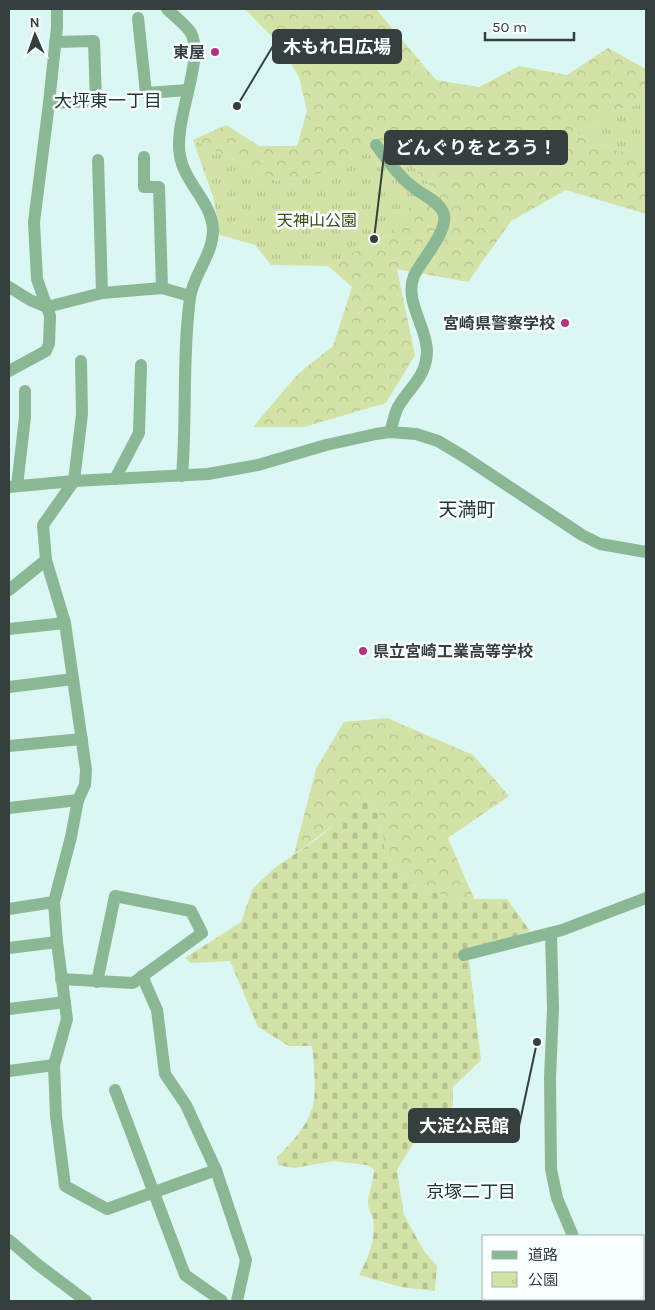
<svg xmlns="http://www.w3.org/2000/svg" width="655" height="1310" viewBox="0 0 655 1310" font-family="Karla,'Noto Sans JP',sans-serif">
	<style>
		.forest { fill: url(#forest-crowns) }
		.cemetery { fill: url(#cemetery-stones) }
		.park { fill: url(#park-tufts) }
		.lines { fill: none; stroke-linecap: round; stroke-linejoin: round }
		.minor { stroke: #8ab895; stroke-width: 12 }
		.poi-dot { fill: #b2327f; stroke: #f9fffe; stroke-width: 2 }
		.labels { text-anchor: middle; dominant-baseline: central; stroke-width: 5; stroke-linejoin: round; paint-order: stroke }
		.poi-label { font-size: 16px; font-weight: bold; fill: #343f3e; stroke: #f9fffe; text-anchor: end }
		.park-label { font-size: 16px; fill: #414b16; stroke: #f9fffe }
		.neighbourhood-label { font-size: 18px; fill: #203734; stroke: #f9fffe }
		.quarter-label { font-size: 19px; fill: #203734; stroke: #f9fffe }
		.leader { fill: none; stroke: #343f3e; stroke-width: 2 }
		.callout-dot { fill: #343f3e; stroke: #f9fffe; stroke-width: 2 }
		.callout { fill: #343f3e; stroke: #343f3e; stroke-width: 2 }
		.callout-label { font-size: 18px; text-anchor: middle; font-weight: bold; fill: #fff }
	</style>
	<defs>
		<pattern id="forest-crowns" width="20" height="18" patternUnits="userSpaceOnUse" patternTransform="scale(1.25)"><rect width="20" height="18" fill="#d3e2a6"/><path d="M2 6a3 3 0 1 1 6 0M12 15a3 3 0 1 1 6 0" fill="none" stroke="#b6c390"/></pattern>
		<pattern id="cemetery-stones" width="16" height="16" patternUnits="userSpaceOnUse" patternTransform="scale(1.25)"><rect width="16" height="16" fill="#d3e2a6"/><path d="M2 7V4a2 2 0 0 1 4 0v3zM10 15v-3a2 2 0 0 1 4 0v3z" fill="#b6c390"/></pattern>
		<pattern id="park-tufts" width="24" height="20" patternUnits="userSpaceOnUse" patternTransform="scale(1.25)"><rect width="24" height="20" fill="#d3e2a6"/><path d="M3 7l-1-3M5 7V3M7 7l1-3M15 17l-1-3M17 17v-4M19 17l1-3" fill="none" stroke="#b6c390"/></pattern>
	</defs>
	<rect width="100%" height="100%" fill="#dbf7f3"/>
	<g class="forest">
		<path d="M 245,9 L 376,9 L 436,80 L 479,87 L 519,66 L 567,75 L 608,48 L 644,68 L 646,67 L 646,103 L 612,111 L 575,135 L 616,150 L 646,156 L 646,214 L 566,190 L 511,221 L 468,282 L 397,269 L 415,355 L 386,403 L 304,427 L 253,427 L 298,374 L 333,346 L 352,287 L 328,266 L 365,246 L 393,234 L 413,201 L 430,186 L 353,158 L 320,174 L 276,181 L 193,140 L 226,125 L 259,146 L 297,146 L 307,111 L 299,77 L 280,45 Z"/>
		<path d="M 387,718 L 473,755 L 509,796 L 448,838 L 474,899 L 454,899 L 411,885 L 385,851 L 378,812 L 370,799 C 343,815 320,837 294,854 L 316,769 L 344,722 Z"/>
	</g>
	<path class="cemetery" d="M 370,799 L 378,812 L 385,851 L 411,885 L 454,899 L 507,899 L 530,931 L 468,952 L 481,1060 L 453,1087 L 453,1106 L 422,1129 L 397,1170 L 404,1215 L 424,1251 L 437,1266 L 435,1291 L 401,1287 L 359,1275 C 369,1256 376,1240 373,1219 C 372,1213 368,1209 368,1204 C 367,1197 374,1180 374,1169 L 367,1165 L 333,1161 L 294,1168 L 278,1165 L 277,1157 C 291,1144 306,1127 312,1109 C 317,1093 314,1062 312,1046 L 289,1046 L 258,1027 L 230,961 L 191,963 L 185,958 L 241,922 L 253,888 L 277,866 L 316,840 L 351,810 Z"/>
	<g class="park">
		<path d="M 646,103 L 646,156 L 616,150 L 575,135 L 612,111 Z"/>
		<path d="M 193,140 L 276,181 L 320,174 L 353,158 L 369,140 L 394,148 L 431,186 L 413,201 L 393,234 L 365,246 L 328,266 L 271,265 L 255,245 L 220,235 L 213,197 Z"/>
	</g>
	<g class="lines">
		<g class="minor">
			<path d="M 167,9 C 173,15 187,26 191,33 C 205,61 173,120 180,156 C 185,184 212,202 213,230 C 213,255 193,275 190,298 C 182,357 187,417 182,476"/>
			<path d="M 138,18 L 146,93 L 188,90"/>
			<path d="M 49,103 L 96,101 L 94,41 L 55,42"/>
			<path d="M 376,145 C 384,155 391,166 400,175 C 404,180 409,184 414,188 C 423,195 438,201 443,212 C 451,229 421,260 414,276 C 404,300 426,326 427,350 C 427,377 410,386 398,407 C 394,415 393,423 390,432"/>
			<path d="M 144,157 L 144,187 L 159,187 L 162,288"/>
			<path d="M 98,160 L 102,293"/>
			<path d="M 9,287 L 30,300 L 47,307 L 102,293 L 162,288 L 190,296"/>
			<path d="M 81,361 L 82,414 L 74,481 L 43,525 L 46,560 L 65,623 L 86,770 L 85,785 L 78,800 L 71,837 L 54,902 L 57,942 L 67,1019 L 54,1065 L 56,1116 L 65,1186 L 107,1209 L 216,1170"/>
			<path d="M 9,371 L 46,351 L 49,344 L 50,316 L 37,279 L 34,222 L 49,103 L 57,27 L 57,9"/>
			<path d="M 115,479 L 139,433 L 141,365"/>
			<path d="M 17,486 L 25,417 L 25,391"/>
			<path d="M 9,487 L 74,481 L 208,474 L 258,465 L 326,445 L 376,434 L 390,432 L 416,434 L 438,441 L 463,456 L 582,535 L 600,544 L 646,552"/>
			<path d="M 9,590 L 46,560"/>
			<path d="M 9,629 L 65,623"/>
			<path d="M 9,687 L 73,679"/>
			<path d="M 9,746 L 82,739"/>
			<path d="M 9,808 L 78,800"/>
			<path d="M 9,909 L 54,902"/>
			<path d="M 551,933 L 553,1008 L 550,1078 L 551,1169 L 557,1198 L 573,1236"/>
			<path d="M 9,948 L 57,942"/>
			<path d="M 464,955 L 562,930 L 646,898"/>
			<path d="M 142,976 L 157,1010 L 165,1074 L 186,1105 L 216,1170 L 246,1260 L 237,1301"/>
			<path d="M 61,979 L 133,983 L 202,933 L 191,911 L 115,896 L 97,982"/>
			<path d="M 9,1009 L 65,1002"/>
			<path d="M 9,1071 L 54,1065"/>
			<path d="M 115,1090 L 185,1275 L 222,1301"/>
			<path d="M 9,1240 L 37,1264 L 86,1301"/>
			<path d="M 608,1299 L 609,1301"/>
		</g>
	</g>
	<g class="poi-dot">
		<circle cx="215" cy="52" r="5"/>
		<circle cx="565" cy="323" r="5"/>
		<circle cx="363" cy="651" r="5"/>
	</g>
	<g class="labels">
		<g class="poi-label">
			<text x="205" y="52">東屋</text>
			<text x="555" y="323">宮崎県警察学校</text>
			<text x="373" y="651" text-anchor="start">県立宮崎工業高等学校</text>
		</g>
		<g class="park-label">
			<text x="317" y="220">天神山公園</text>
		</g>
		<g class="neighbourhood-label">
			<text x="108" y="101">大坪東一丁目</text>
			<text x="471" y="1192">京塚二丁目</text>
		</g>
		<g class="quarter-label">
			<text x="467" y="510">天満町</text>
		</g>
	</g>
	<path class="leader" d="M237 106L273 46M374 239L385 147M537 1042L519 1126"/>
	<g class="callout-dot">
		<circle cx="237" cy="106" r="5"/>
		<circle cx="374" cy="239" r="5"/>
		<circle cx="537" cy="1042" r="5"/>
	</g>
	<g class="callout">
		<rect x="273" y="30" width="128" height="33" rx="5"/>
		<rect x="385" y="131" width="182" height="33" rx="5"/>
		<rect x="409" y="1109" width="110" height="33" rx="5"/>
	</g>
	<g class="callout-label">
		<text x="337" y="53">木もれ日広場</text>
		<text x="476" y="154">どんぐりをとろう！</text>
		<text x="464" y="1132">大淀公民館</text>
	</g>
	<rect width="655" height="1310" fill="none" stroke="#343f3e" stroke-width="20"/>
	<rect x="482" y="1235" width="162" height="65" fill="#f9fffe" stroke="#aab2b1"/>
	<rect x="492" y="1251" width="25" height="8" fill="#8ab895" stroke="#aab2b1"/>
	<text x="528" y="1260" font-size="15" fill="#343f3e">道路</text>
	<rect x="492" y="1272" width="25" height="15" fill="url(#park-tufts)" stroke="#aab2b1"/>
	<text x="528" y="1285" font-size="15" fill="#343f3e">公園</text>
	<g transform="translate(35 35) rotate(358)" stroke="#f9fffe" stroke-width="4" paint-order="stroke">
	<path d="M0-4L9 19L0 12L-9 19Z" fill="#343f3e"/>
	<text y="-8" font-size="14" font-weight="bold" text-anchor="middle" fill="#343f3e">N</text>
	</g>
	<path d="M485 32v8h89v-8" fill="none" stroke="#343f3e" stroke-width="2.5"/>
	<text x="492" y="32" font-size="15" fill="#343f3e" stroke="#f9fffe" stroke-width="4" paint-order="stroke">50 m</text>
</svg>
